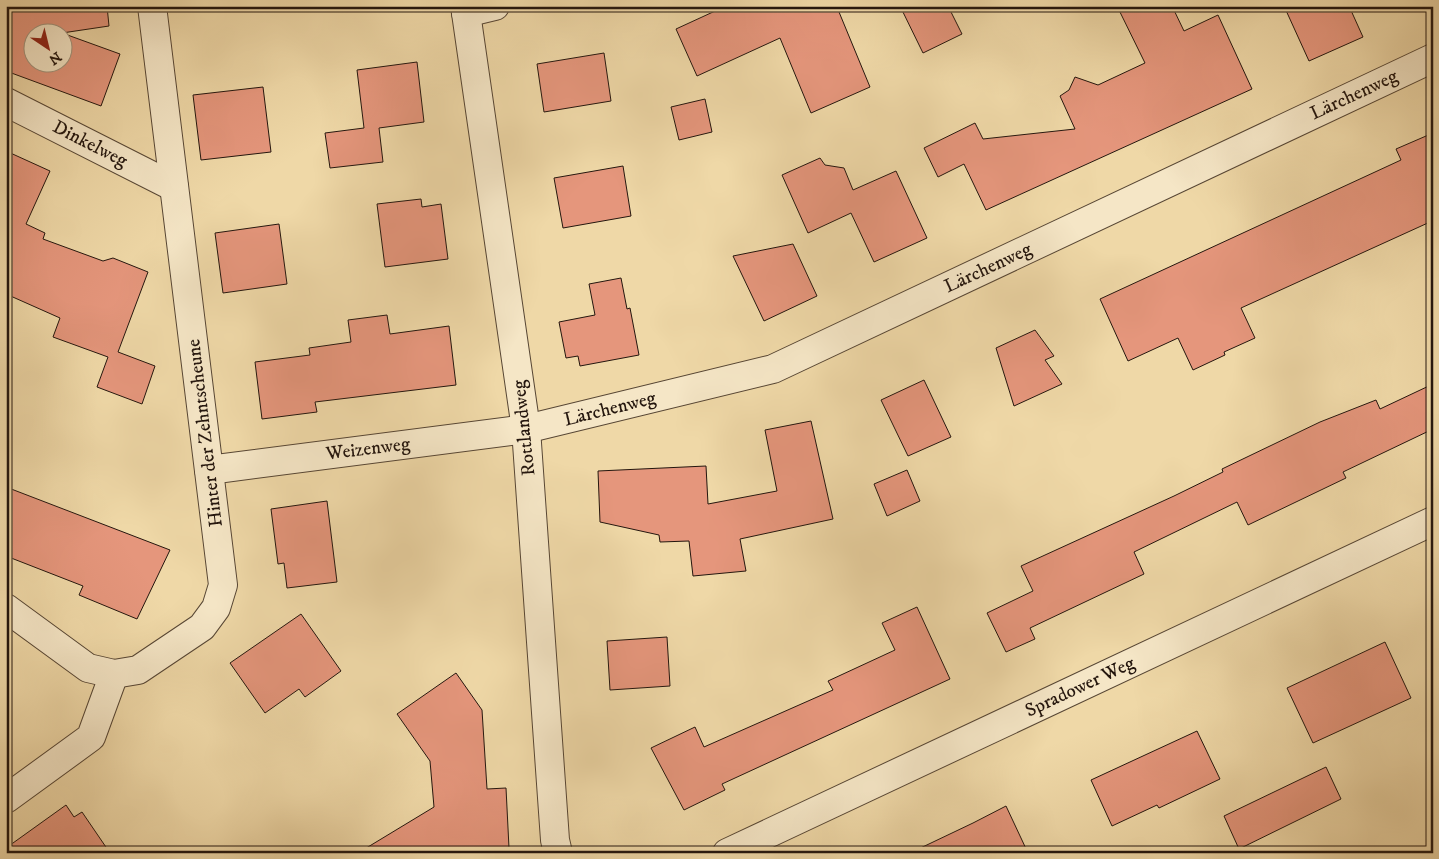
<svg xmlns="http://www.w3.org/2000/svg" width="1439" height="859" viewBox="0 0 1439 859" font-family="'IM FELL DW Pica',serif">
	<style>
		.building { fill: #e5967c; stroke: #24160e }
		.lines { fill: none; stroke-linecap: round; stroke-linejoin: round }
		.minor-casing { stroke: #574634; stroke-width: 30 }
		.minor { stroke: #f5e6c6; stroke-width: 28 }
		.labels { text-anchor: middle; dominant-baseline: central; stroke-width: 4; stroke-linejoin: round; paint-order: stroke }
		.street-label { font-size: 19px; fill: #24160e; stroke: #f5e6c6 }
	</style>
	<rect width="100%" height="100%" fill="#efd8a7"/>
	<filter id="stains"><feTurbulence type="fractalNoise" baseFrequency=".004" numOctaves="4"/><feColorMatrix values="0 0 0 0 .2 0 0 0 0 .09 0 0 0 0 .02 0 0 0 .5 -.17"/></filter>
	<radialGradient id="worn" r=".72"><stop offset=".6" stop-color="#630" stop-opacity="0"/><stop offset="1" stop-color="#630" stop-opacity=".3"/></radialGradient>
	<g class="building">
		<path d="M 6,6 L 107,6 L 109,26 L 62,33 L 32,32 L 32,62 L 62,62 L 62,33 L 120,54 L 101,106 L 6,71 Z"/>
		<path d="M 726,6 L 852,6 L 839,12 L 870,87 L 811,113 L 780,38 L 697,76 L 676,29 Z"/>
		<path d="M 900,6 L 948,6 L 962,34 L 923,53 Z"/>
		<path d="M 1117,6 L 1172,6 L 1184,31 L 1218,15 L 1252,89 L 986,210 L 964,164 L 938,177 L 924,148 L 975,123 L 983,139 L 1075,129 L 1060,96 L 1069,90 L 1075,77 L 1098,85 L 1145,63 Z"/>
		<path d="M 1284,6 L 1349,6 L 1363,37 L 1309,61 Z"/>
		<path d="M 604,53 L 611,101 L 544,112 L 537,64 Z"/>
		<path d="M 417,62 L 424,122 L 379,128 L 383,162 L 330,168 L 325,133 L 364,128 L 357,70 Z"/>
		<path d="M 263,87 L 271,152 L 201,160 L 193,95 Z"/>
		<path d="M 705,99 L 712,132 L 679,140 L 671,107 Z"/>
		<path d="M 1433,133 L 1433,228 L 1430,222 L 1241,308 L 1255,338 L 1224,352 L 1225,355 L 1193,370 L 1178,338 L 1128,361 L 1100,299 L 1401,160 L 1396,149 Z"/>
		<path d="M 6,151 L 50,171 L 26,224 L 45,233 L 43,239 L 103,261 L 113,258 L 148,272 L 118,352 L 155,366 L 142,404 L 97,387 L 108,357 L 53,337 L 60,318 L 6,294 Z"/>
		<path d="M 820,158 L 825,165 L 844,168 L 853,190 L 896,171 L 927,238 L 874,262 L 851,213 L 808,233 L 782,175 Z"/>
		<path d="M 623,166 L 631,216 L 563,228 L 554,178 Z"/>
		<path d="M 421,199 L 422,207 L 441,204 L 448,259 L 385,267 L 377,204 Z"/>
		<path d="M 279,224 L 287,284 L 223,293 L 215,233 Z"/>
		<path d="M 793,244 L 817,296 L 764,321 L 733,256 Z"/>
		<path d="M 621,278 L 627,309 L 630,308 L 639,355 L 580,366 L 578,356 L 566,358 L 559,322 L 595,315 L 589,284 Z"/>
		<path d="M 387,315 L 390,334 L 449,326 L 456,385 L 315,402 L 317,412 L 262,419 L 255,362 L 310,355 L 309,348 L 351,342 L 348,320 Z"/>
		<path d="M 1035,330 L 1054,356 L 1045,360 L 1062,384 L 1014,406 L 996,348 Z"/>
		<path d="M 924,380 L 951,437 L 908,456 L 881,400 Z"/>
		<path d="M 1433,384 L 1433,429 L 1343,472 L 1346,478 L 1248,525 L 1237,502 L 1134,552 L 1144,574 L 1030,628 L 1035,639 L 1006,652 L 987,613 L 1033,591 L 1021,566 L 1174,496 L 1223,472 L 1222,469 L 1320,422 L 1376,400 L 1380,409 Z"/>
		<path d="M 811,421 L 833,519 L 740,539 L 746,571 L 693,576 L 689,541 L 660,542 L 659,535 L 600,522 L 598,471 L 706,466 L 708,504 L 777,491 L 765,430 Z"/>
		<path d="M 907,470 L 920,501 L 887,516 L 874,484 Z"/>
		<path d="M 6,487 L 170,550 L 137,619 L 79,595 L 83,586 L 6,556 Z"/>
		<path d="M 327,501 L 337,582 L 287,588 L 284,563 L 278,564 L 271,509 Z"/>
		<path d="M 917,607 L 950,679 L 722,784 L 725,790 L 684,810 L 651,748 L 695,727 L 704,747 L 833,690 L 828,681 L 895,650 L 882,623 Z"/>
		<path d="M 301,614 L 341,671 L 305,697 L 299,689 L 265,713 L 230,663 Z"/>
		<path d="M 667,637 L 670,686 L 610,690 L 607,641 Z"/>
		<path d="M 1385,642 L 1411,698 L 1313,743 L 1287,688 Z"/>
		<path d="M 456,673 L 482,710 L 487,789 L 506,788 L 509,848 L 446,853 L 358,853 L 434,807 L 430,761 L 397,714 Z"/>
		<path d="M 1197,731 L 1220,779 L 1159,808 L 1157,805 L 1112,826 L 1091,780 Z"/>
		<path d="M 1326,767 L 1341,799 L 1239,849 L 1224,816 Z"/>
		<path d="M 66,805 L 74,817 L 82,812 L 110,853 L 6,853 L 6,848 Z"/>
		<path d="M 1006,806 L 1028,853 L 910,853 L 973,823 Z"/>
	</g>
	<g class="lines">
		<defs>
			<g id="minor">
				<path d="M 465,6 L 526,429 L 555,840 L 558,853"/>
				<path d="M 466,13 L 495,6"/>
				<path d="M 6,102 L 174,187"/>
				<path d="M 209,470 L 526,429 L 773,369 L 1433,58"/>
				<path d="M 6,608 L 88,668 L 114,674 L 138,670 L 202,627 L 216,608 L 223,585 L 152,6"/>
				<path d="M 6,799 L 91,737 L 114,674"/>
				<path d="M 727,853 L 1433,521"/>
			</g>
		</defs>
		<use href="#minor" class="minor-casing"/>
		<use href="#minor" class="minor"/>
	</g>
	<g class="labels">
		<g class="street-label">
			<text transform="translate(1354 95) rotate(-25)">Lärchenweg</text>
			<text transform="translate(90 144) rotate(27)">Dinkelweg</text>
			<text transform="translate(988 268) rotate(-25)">Lärchenweg</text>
			<text transform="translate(610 409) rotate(-14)">Lärchenweg</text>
			<text transform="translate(524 428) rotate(-96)">Rottlandweg</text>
			<text transform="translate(205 433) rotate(-97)">Hinter der Zehntscheune</text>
			<text transform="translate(368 449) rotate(-7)">Weizenweg</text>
			<text transform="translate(1080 687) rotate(-25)">Spradower Weg</text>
		</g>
	</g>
	<rect width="1439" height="859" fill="none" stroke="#efd8a7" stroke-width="25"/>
	<rect x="8" y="8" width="1424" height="844" fill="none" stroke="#24160e" stroke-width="2.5"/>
	<rect x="12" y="12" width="1414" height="834" fill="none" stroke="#24160e"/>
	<g transform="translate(48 48) rotate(145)"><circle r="24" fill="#f5e6c6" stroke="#a1937c"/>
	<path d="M0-4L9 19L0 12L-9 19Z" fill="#8f2418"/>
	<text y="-8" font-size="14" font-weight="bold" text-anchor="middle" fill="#24160e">N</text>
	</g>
	<rect width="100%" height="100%" filter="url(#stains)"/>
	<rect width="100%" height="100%" fill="url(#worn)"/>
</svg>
